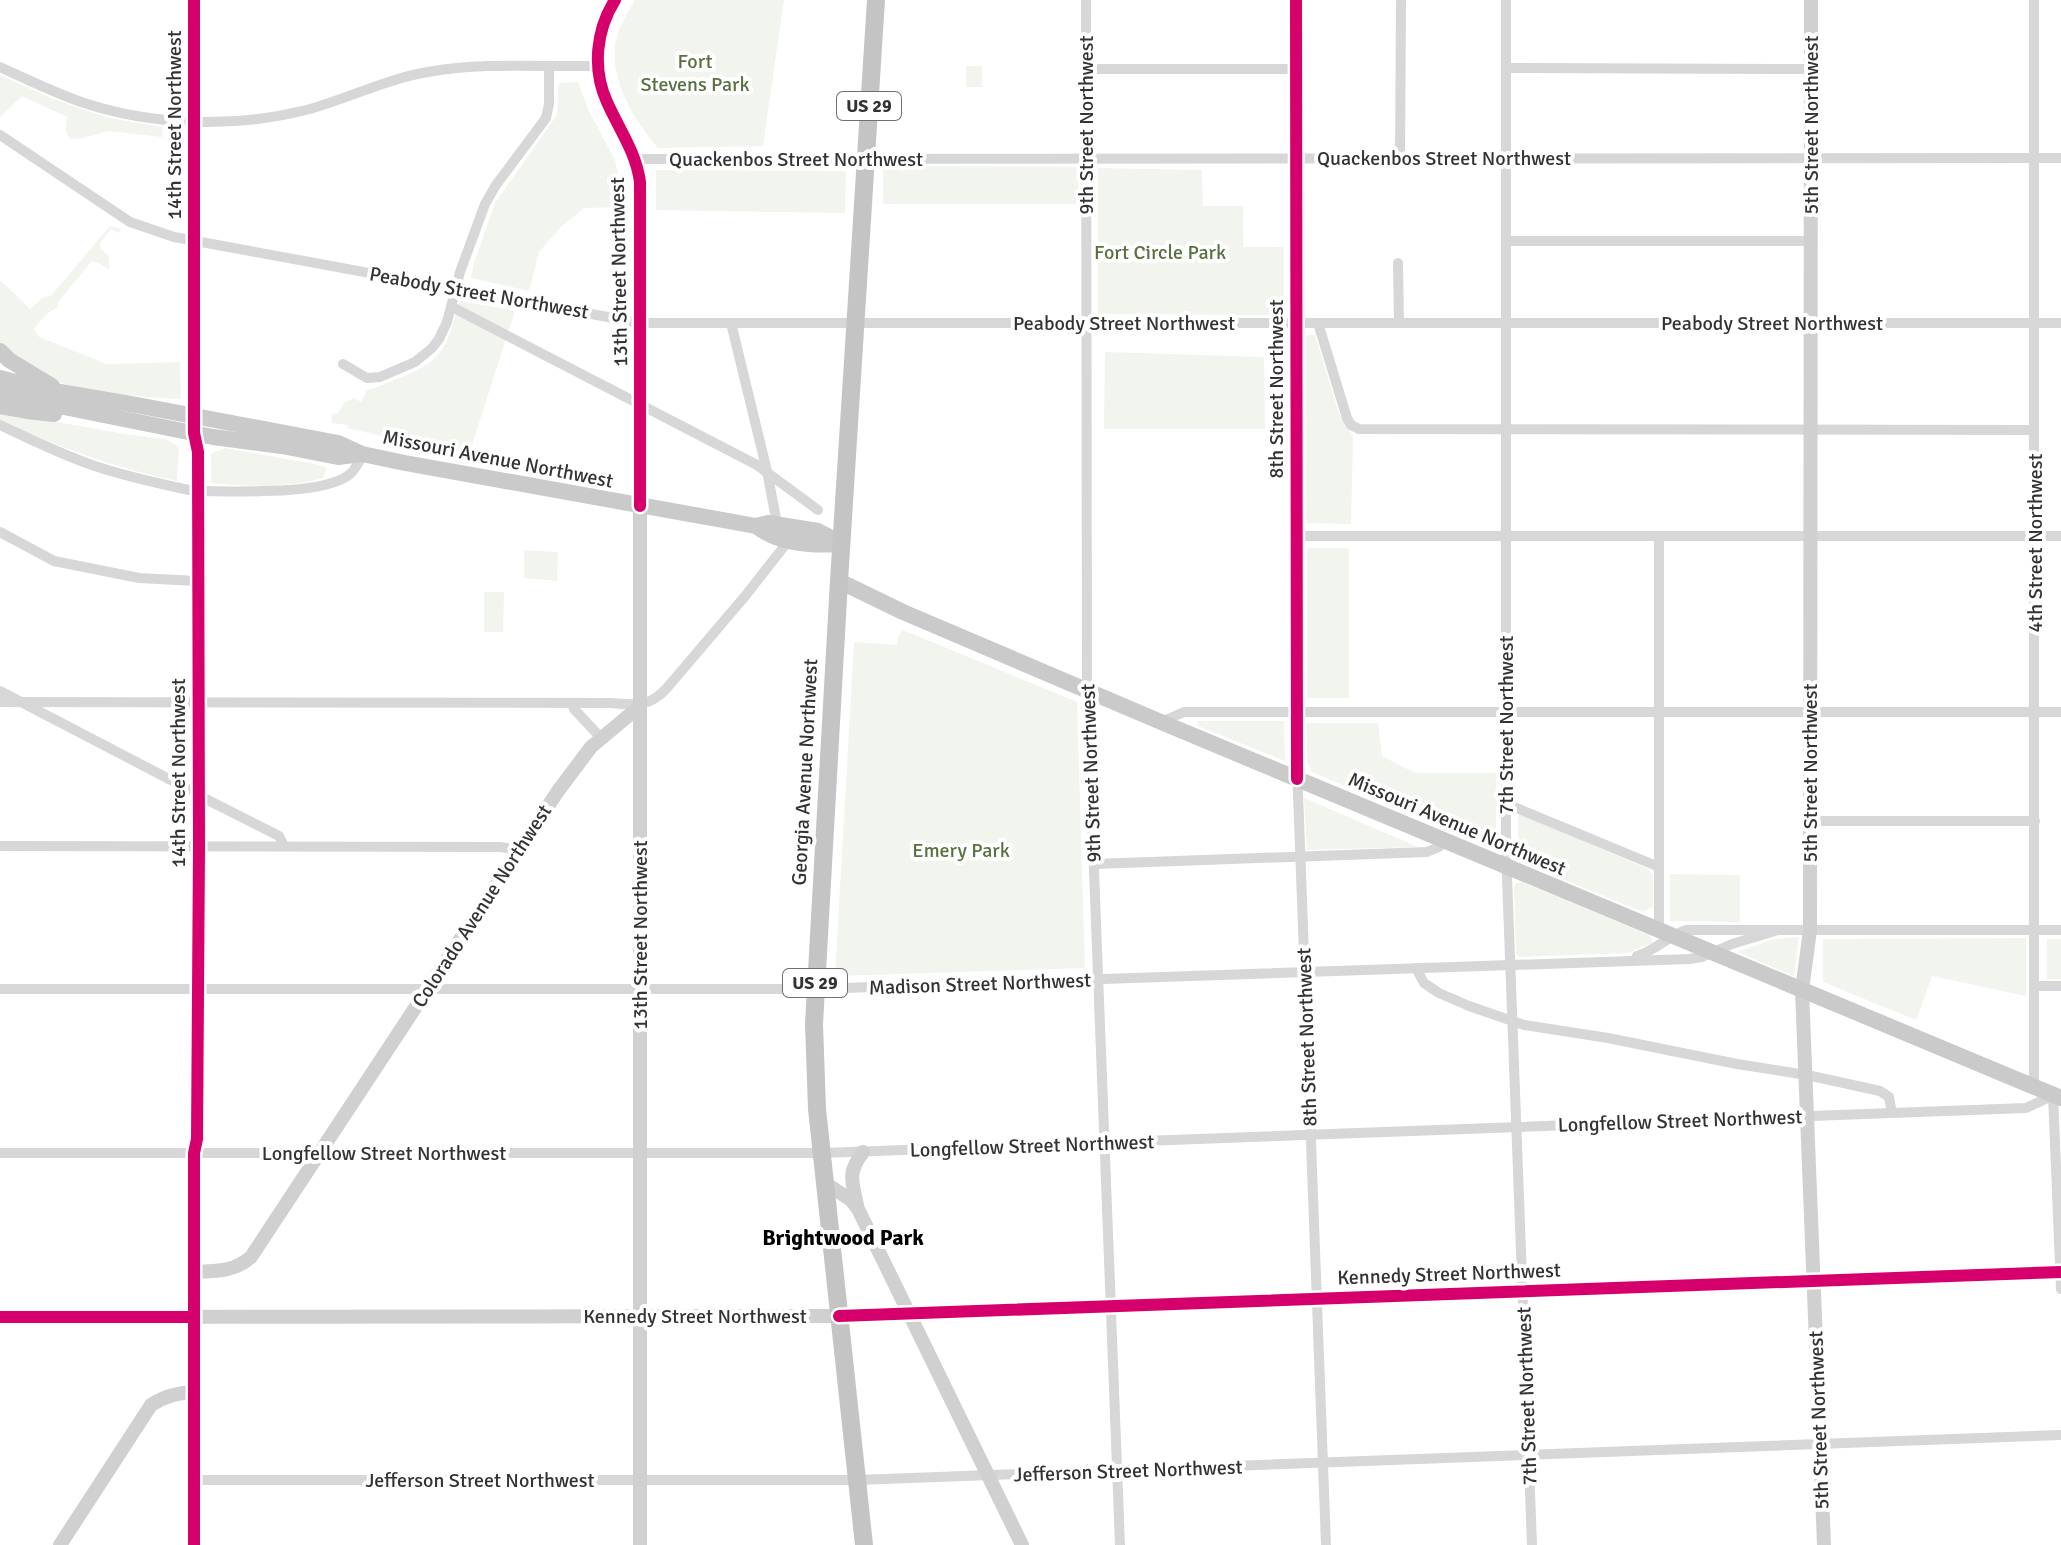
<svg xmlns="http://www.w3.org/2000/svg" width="2061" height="1545" viewBox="0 0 2061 1545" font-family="Signika,sans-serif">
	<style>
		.green { fill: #f1f5ed }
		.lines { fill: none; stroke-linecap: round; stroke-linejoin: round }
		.street { stroke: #d7d7d7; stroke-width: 10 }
		.secondary { stroke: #d0d0d0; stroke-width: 14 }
		.primary { stroke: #cacaca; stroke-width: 16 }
		.highway { stroke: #c4c4c4; stroke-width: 18 }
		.cycleway-casing { stroke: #fff; stroke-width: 17 }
		.cycleway { stroke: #d6006c; stroke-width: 12 }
		.labels { text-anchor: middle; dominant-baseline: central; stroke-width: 8; stroke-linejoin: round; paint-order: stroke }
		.shield { fill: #fff; stroke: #707070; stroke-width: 2 }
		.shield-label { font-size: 18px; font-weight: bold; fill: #333 }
		.park-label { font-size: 20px; fill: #56703f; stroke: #fff }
		.street-label { font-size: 20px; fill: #333; stroke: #fff }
		.neighbourhood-label { font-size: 22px; font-weight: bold; fill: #000; stroke: #fff }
	</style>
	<rect width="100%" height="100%" fill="#fff"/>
	<g class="green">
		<path d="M 635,0 L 784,0 L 763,146 L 658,148 C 635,121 611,84 615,46 C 617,30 627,14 635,0 Z"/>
		<rect x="966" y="66" width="16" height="21"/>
		<path d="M 0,75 L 53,99 L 109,118 L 163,127 L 162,137 L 109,131 L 83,138 L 71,139 C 64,132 66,126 67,117 L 22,96 L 0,117 Z"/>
		<path d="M 578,82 L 588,109 L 615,160 L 625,207 L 584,208 L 561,227 L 539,252 L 529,291 L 471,278 L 474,263 L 495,203 L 557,115 L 558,86 L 560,83 Z"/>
		<path d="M 883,166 L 1076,167 L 1078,170 L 1078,204 L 883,204 Z"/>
		<path d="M 1098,168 L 1202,170 L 1203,206 L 1243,206 L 1243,247 L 1284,247 L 1284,315 L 1098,314 Z"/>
		<path d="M 656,170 L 846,171 L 845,213 L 656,210 Z"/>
		<path d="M 110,226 L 121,229 L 119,233 L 111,229 L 100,243 L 101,249 L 109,256 L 109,269 L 96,262 L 91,262 L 58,302 L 58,307 L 46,314 L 34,329 L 39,337 L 107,364 L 180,362 L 181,399 C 134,396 82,395 40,374 C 25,367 12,353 0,343 L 0,280 L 30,309 L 43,297 L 51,296 Z"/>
		<path d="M 460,301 L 515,311 L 469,454 L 430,447 L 347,428 L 348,425 L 331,423 L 332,414 L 338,413 L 344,403 L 354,398 L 361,402 L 367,390 L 375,388 C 393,380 425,370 438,355 C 450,341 454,319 460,301 Z"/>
		<path d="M 1306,335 L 1315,335 L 1339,414 L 1353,436 L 1351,524 L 1306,523 Z"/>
		<path d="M 1105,352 L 1264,357 L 1265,429 L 1104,429 Z"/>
		<path d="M 0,412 L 125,434 L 166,439 L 179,447 L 177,481 C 114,468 58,446 0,421 Z"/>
		<path d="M 225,448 L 315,464 L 327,468 L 322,478 C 288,488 246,487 211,483 L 211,454 Z"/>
		<rect x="1307" y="548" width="42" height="150"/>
		<path d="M 524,550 L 558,552 L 557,581 L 524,578 Z"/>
		<path d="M 484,592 L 504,592 L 503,632 L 484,632 Z"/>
		<path d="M 903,630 L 1077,702 L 1085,968 L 835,976 L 854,642 L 897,645 L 898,637 Z"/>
		<path d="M 1198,721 L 1284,721 L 1285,761 L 1198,726 Z"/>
		<path d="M 1306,723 L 1378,723 L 1382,756 L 1415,773 L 1496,773 L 1496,844 L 1487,847 L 1312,772 L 1307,762 Z"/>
		<path d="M 1304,798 L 1418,847 L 1307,850 Z"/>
		<path d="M 1518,813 L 1648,869 L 1653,876 L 1653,906 L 1643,912 L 1518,861 Z"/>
		<path d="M 1670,874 L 1740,875 L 1740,922 L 1670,921 Z"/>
		<path d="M 1522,882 L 1649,935 L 1652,939 L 1652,943 L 1627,953 L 1519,957 L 1516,953 L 1514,886 L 1517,883 Z"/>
		<path d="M 1799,937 L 1794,976 L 1737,952 L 1774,939 Z"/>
		<path d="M 2026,938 L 2026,996 L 1932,976 L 1916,1020 L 1823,982 L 1823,939 Z"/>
		<rect x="2047" y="939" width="14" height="40"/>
	</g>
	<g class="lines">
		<g class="street">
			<path d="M 1086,0 L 1087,689 L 1120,1545"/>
			<path d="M 1296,0 L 1297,766 L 1326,1545"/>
			<path d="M 1506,0 L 1506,851 L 1532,1545"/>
			<path d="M 2034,0 L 2034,1086"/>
			<path d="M 0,67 C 28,80 55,93 84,103 C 155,126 234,128 306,110 C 348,99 385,79 428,72 C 484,62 541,67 598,66"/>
			<path d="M 1507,68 L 1811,69"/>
			<path d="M 1086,69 L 1296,69"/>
			<path d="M 0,135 L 130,222 L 174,237 L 640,323 L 2061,323"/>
			<path d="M 635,159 L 2061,158"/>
			<path d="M 1400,159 L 1401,0"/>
			<path d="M 1507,241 L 1811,241"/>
			<path d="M 1398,263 L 1399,323"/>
			<path d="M 452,307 L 757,465 L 818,510"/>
			<path d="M 731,323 L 767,471 L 777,524"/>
			<path d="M 1318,323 L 1347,418 L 1351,425 L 1359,429 L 2034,430"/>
			<path d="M 343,364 L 367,378 L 380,377 L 415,362 L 432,348 L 439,339 L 447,322 L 460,272 L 485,204 L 496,185 L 546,118 L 549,104 L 549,66"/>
			<path d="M 0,425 C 30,439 60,454 92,465 C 124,476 156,483 189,490"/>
			<path d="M 197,491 C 234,491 320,496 349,475 C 356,469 359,463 362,454"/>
			<path d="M 0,532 L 54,561 L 139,578 L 197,581"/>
			<path d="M 1296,536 L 2061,536"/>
			<path d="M 1659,536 L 1659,930"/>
			<path d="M 0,691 L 190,790"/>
			<path d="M 0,702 L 611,703 C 635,705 648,708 666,689 L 746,595 L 789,540"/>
			<path d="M 572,703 L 574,709 L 601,738"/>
			<path d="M 1161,722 L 1184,712 L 2061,712"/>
			<path d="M 198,795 L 279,836 L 284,846"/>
			<path d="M 1507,804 L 1659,867"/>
			<path d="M 1810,821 L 2035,821"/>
			<path d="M 0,846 L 500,847 L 507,848 L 517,853"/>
			<path d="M 1094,864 L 1427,852 L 1439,847 L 1445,840"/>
			<path d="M 1637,956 C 1655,951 1668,936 1686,930 L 2061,930"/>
			<path d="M 1416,968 L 1424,983 L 1439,993 L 1469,1006 L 1524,1025 L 1608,1038 L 1737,1064 L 1807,1075 L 1880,1091 L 1889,1097 L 1892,1113"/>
			<path d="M 2035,986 L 2061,986"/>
			<path d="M 0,989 L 814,989 L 1689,959 L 1702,957 L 1732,944 L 1778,930"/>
			<path d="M 2053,1095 L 2061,1289"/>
			<path d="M 0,1153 L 822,1153 L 2026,1108 L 2054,1095"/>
			<path d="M 194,1480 L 857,1480 L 2061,1435"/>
		</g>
		<g class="secondary">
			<path d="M 615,0 C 596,30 592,68 606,101 C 621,133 638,155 640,193 L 640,1545"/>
			<path d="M 1811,0 L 1810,930 L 1802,990 L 1824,1545"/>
			<path d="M 825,1183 L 851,1200 L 858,1209 L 1022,1545"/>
			<path d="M 857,1205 C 852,1181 847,1173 863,1152"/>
			<path d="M 194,1272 C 216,1271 234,1272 251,1257 L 558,791 L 591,747 L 640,706"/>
			<path d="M 0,1317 L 855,1316 L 2061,1272"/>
			<path d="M 60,1545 L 151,1405 C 165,1396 177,1393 194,1392"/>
			<path d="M 194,1545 L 194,1153 L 197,1139 L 199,847 L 198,452 L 194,433 L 194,0"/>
		</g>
		<g class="primary">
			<path d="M 0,351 L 9,360 L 52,386"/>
			<path d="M 0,378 L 43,389 L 136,405 L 338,443 L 362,454 L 405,463 L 756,526 L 768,523 L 818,531 L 841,543"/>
			<path d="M 0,392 L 44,403 L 213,437 L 282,446 L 338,457 L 361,454"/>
			<path d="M 0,406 L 27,411 L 54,414"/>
			<path d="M 756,526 C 779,544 812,546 840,544"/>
			<path d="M 839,581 L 903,612 L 1161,722 L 2061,1098"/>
		</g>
		<path class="highway" d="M 864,1545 L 817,1109 L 814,1024 L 839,581 L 876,0"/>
		<defs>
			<g id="cycleway">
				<path d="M 615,0 C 596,30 592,69 607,102 C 619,129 636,152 640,182 L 640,506"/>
				<path d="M 1296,0 L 1297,779"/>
				<path d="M 839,1316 L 2061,1272"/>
				<path d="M 0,1317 L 194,1317"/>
				<path d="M 194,1545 L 194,1153 L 197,1139 L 199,847 L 198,452 L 194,433 L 194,0"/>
			</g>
		</defs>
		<use href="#cycleway" class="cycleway-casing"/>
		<use href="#cycleway" class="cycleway"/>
	</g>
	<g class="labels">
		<g class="shield">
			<rect x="837" y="92" width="64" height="28" rx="6"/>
			<rect x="783" y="969" width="64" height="28" rx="6"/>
		</g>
		<g class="shield-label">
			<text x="869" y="106">US 29</text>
			<text x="815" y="983">US 29</text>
		</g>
		<g class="park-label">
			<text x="695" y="61">Fort<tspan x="695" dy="23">Stevens Park</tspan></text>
			<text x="1160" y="252">Fort Circle Park</text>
			<text x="961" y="850">Emery Park</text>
		</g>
		<g class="street-label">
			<text transform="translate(174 125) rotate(-90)">14th Street Northwest</text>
			<text transform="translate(1086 125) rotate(-90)">9th Street Northwest</text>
			<text transform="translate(1811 125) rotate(-90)">5th Street Northwest</text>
			<text x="1444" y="158">Quackenbos Street Northwest</text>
			<text x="796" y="159">Quackenbos Street Northwest</text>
			<text transform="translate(619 272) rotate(-91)">13th Street Northwest</text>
			<text transform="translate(479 293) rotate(10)">Peabody Street Northwest</text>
			<text x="1124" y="323">Peabody Street Northwest</text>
			<text x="1772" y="323">Peabody Street Northwest</text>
			<text transform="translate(1276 389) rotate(-90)">8th Street Northwest</text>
			<text transform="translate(498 459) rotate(11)">Missouri Avenue Northwest</text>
			<text transform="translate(2035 543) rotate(-90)">4th Street Northwest</text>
			<text transform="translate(1506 725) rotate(-90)">7th Street Northwest</text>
			<text transform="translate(805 772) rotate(-87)">Georgia Avenue Northwest</text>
			<text transform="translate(178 773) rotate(-90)">14th Street Northwest</text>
			<text transform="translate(1091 773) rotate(-92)">9th Street Northwest</text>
			<text transform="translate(1810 773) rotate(-90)">5th Street Northwest</text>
			<text transform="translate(1457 824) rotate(23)">Missouri Avenue Northwest</text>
			<text transform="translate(482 906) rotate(-57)">Colorado Avenue Northwest</text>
			<text transform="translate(640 935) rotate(-90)">13th Street Northwest</text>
			<text transform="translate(980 984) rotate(-2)">Madison Street Northwest</text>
			<text transform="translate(1307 1037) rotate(-92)">8th Street Northwest</text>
			<text transform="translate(1680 1121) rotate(-2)">Longfellow Street Northwest</text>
			<text transform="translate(1032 1146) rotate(-2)">Longfellow Street Northwest</text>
			<text x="384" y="1153">Longfellow Street Northwest</text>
			<text transform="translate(1449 1274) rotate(-2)">Kennedy Street Northwest</text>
			<text x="695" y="1316">Kennedy Street Northwest</text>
			<text transform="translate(1527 1396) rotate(-92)">7th Street Northwest</text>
			<text transform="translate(1819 1420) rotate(-92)">5th Street Northwest</text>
			<text transform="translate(1128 1471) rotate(-2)">Jefferson Street Northwest</text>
			<text x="480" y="1480">Jefferson Street Northwest</text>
		</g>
		<g class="neighbourhood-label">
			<text x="843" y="1237">Brightwood Park</text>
		</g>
	</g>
</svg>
